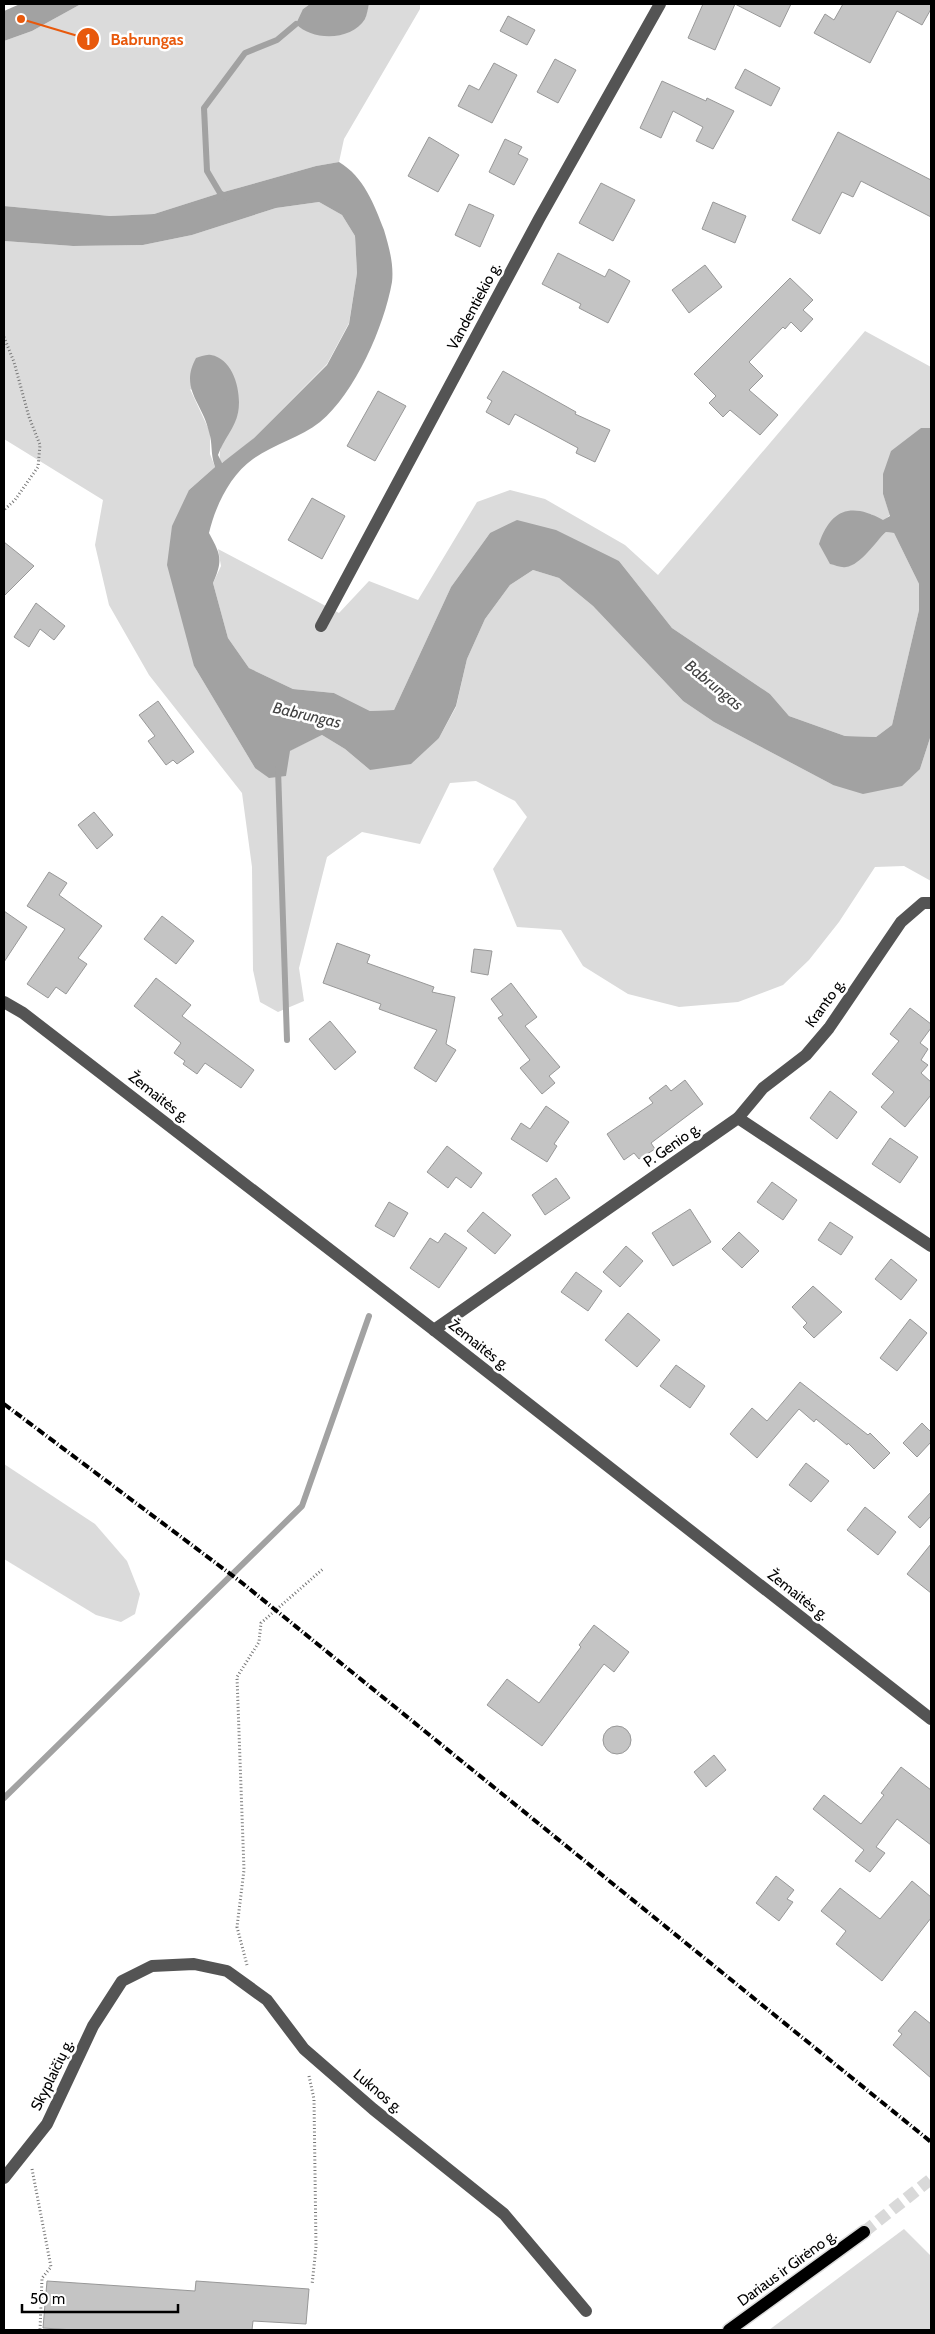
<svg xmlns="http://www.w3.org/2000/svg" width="935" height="2334" viewBox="0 0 935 2334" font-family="Cabin,sans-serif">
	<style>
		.green { fill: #dbdbdb }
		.water { fill: #a2a2a2 }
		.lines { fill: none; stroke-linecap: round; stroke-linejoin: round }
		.stream { stroke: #a2a2a2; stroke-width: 6 }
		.building { fill: #c4c4c4; stroke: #989898 }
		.major-tunnel { stroke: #d9d9d9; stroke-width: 12; stroke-dasharray: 12 6; stroke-linecap: butt }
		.major-casing { stroke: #dbdbdb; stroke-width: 15 }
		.path { stroke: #767676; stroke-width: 3; stroke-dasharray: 1 2.5; stroke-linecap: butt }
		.minor { stroke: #545454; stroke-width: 12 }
		.major { stroke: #000; stroke-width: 12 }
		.rail { stroke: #000; stroke-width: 4; stroke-dasharray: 8 2.5 1 2.5; stroke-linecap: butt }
		.labels { text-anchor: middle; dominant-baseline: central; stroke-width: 5; stroke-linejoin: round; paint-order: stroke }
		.street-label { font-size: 15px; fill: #000; stroke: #fff }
		.water-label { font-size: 16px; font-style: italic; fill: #434343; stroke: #fff }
		.leader { fill: none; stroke: #e8590c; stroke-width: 2 }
		.callout-dot { fill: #e8590c; stroke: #fff; stroke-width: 2 }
		.mark-label { font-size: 15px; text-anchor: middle; font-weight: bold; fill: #fff }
		.callout-label { font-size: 16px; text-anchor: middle; font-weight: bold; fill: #e8590c; stroke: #fff; stroke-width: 5; stroke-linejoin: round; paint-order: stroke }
	</style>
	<rect width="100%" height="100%" fill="#fff"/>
	<g class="green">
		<path d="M 81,4 L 310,4 L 303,9 L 365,19 L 369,4 L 420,4 L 420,9 L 344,139 L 339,162 L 316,166 L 220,193 L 154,214 L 110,216 L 4,206 L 4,41 L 32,31 Z"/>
		<path d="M 319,202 L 342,215 L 355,236 L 357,273 L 349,323 L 327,364 L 254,438 L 228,460 L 221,463 C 215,447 231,428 238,413 L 190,389 L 210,432 L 210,454 L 215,467 L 189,490 L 194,666 L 255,768 L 322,735 L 345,749 L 370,770 L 439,738 L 456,707 L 467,659 L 485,619 L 510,585 L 533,570 L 559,578 L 593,606 L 683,701 L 714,722 L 833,785 L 920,769 L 931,735 L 931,881 L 904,866 L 875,867 L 839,922 L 809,960 L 783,985 L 738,1002 L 679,1007 L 628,994 L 583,966 L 561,930 L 517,927 L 493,869 L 527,817 L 515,801 L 476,781 L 450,783 L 420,844 L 362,832 L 327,857 L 299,968 L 304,1001 L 278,1012 L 260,1002 L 253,970 L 252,867 L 242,793 L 149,675 L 109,605 L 95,545 L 103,500 L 4,439 L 4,241 L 73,246 L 143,245 L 192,235 L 276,208 Z"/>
		<path d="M 865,331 L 931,367 L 931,428 L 921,428 L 883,494 L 890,515 L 883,521 L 871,514 L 861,558 L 886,532 L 894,533 L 919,584 L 919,610 L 892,725 L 876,737 L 845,736 L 789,716 L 770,694 L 672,628 L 619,561 L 490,533 L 451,587 L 394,710 L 370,711 L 334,693 L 293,689 L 249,668 L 228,638 L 213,583 L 221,566 L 218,549 L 339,613 L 369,581 L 418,600 L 477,502 L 510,490 L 545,499 L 625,545 L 658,575 Z"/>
		<path d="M 4,1464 L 95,1524 L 127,1561 L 140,1594 L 135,1614 L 121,1622 L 96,1615 L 4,1559 Z"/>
		<path d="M 904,2229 L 931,2256 L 931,2330 L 769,2330 Z"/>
	</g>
	<g class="water">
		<path d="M 20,4 L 81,4 L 32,31 L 4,41 L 4,11 Z"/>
		<path d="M 310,4 L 369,4 C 368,8 367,15 365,19 C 352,41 312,41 296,24 L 303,9 Z"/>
		<path d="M 339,162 C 364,177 374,204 384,230 C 389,247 394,264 392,282 C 384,327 355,393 320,422 C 300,438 274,444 253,459 C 230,475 215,507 209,533 C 221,555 223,560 213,583 L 228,638 L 249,668 L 293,689 L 334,693 L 370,711 L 394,710 L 451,587 L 490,533 L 517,520 L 556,530 L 619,561 L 672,628 L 770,694 L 789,716 L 845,736 L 876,737 L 892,725 L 919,610 L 919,584 L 894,533 L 886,532 C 875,542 861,565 846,567 C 841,568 835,565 830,564 L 819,544 C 831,508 852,503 883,520 L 890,516 L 883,494 L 883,474 L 891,451 L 921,428 L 931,428 L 931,735 L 920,769 L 902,786 L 863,794 L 833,785 L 714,722 L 683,701 L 593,606 L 559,578 L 533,570 L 510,585 L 485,619 L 467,659 L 456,706 L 439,738 L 411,764 L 370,770 L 345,749 L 322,735 L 290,751 L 286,776 L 269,778 L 255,768 L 194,666 L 167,565 L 172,526 L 189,490 L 215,467 C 210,452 213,445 209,432 C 203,403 179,389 196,358 C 200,357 206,354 211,355 C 234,359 242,393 238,413 C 235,428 223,440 218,455 L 222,463 L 254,438 L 327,365 L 349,324 L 357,273 L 355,236 L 342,215 L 319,202 L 276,208 L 192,235 L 143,245 L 73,246 L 4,241 L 4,206 L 110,216 L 154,214 L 220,193 L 316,166 Z"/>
	</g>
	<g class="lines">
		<g class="stream">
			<path d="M 226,197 L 220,193 L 207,171 L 204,108 L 245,53 L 277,40 L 296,24"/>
			<path d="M 278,769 L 287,1040"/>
			<path d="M 4,1798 L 302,1506 L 369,1316"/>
		</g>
	</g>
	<g class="building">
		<path d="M 703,4 L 735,4 L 715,50 L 688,38 Z"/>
		<path d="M 735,4 L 791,4 L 780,27 Z"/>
		<path d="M 843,4 L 931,4 L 931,9 L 922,25 L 897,11 L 870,63 L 814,33 L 825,14 L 834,20 Z"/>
		<path d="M 508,16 L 535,30 L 527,45 L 500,31 Z"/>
		<path d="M 555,59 L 576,70 L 558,103 L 537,92 Z"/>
		<path d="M 494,63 L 517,75 L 492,123 L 458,106 L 469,85 L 479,90 Z"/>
		<path d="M 745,69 L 780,88 L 771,106 L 735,88 Z"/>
		<path d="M 662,81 L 706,101 L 707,98 L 734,111 L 713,149 L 696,141 L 703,127 L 673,111 L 661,138 L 640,128 Z"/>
		<path d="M 838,132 L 931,180 L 931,217 L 861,181 L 853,197 L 842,192 L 820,234 L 792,220 Z"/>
		<path d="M 429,137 L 459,155 L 438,192 L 408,176 Z"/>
		<path d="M 505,139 L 522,147 L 518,154 L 528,159 L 514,185 L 489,172 Z"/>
		<path d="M 601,183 L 635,200 L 613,241 L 579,223 Z"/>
		<path d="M 713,202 L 746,216 L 735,243 L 702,229 Z"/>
		<path d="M 469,204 L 494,215 L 480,247 L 455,235 Z"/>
		<path d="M 558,253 L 605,277 L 609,269 L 630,281 L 608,323 L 579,308 L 581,304 L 542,284 Z"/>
		<path d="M 705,265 L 722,287 L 689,313 L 672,290 Z"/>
		<path d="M 790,278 L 813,300 L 803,310 L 813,319 L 801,332 L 791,322 L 785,329 L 783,327 L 749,362 L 763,376 L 749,390 L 778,415 L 760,435 L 730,410 L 723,417 L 709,403 L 716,396 L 694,374 Z"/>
		<path d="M 503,371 L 576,412 L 575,414 L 610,430 L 595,462 L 576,453 L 578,448 L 515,414 L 509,425 L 486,412 L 492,401 L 487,398 Z"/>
		<path d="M 378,391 L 406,406 L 375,461 L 347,446 Z"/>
		<path d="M 312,498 L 345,516 L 322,559 L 288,540 Z"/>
		<path d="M 4,542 L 34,566 L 4,596 Z"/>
		<path d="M 36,603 L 65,626 L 54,640 L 40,629 L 29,647 L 14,637 Z"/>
		<path d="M 158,701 L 194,752 L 177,764 L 173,760 L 166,765 L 148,741 L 155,736 L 139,715 Z"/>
		<path d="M 94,812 L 113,835 L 97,849 L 78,825 Z"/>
		<path d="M 49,872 L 67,883 L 59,895 L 102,926 L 78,958 L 87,964 L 66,994 L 56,987 L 48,998 L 27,984 L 65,929 L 27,906 Z"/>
		<path d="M 4,911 L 27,927 L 4,962 Z"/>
		<path d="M 162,916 L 194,941 L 176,964 L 144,939 Z"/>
		<path d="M 337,943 L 370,955 L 367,963 L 434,987 L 432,992 L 455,997 L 446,1044 L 456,1050 L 436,1082 L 414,1068 L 437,1030 L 379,1009 L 381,1004 L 323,983 Z"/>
		<path d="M 474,949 L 492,951 L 488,975 L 471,972 Z"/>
		<path d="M 156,978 L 191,1005 L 182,1016 L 254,1070 L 241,1088 L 205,1063 L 197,1074 L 183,1064 L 185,1061 L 174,1053 L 181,1043 L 134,1006 Z"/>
		<path d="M 511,983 L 537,1017 L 525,1026 L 560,1067 L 549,1076 L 555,1083 L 542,1094 L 520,1068 L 530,1060 L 498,1018 L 503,1015 L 491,999 Z"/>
		<path d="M 910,1008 L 931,1024 L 931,1028 L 920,1043 L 928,1049 L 921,1060 L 928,1065 L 921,1073 L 931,1082 L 931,1095 L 905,1127 L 881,1107 L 894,1092 L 872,1074 L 899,1041 L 890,1034 Z"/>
		<path d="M 330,1021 L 356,1052 L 335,1070 L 309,1039 Z"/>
		<path d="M 685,1080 L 703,1104 L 651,1143 L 655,1149 L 639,1159 L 634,1153 L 624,1160 L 607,1134 L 653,1103 L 649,1098 L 666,1085 L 671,1091 Z"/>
		<path d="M 830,1091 L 857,1112 L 837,1139 L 810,1118 Z"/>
		<path d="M 546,1106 L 569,1122 L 554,1144 L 557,1146 L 547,1162 L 511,1139 L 521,1123 L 530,1129 Z"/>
		<path d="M 890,1138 L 918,1157 L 900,1183 L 872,1164 Z"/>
		<path d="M 447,1146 L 482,1173 L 471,1188 L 456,1177 L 448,1188 L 427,1172 Z"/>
		<path d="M 556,1178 L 570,1198 L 545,1215 L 532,1195 Z"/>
		<path d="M 772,1182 L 797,1200 L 783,1220 L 757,1202 Z"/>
		<path d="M 389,1202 L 408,1213 L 394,1237 L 375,1226 Z"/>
		<path d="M 690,1209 L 711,1242 L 673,1266 L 652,1233 Z"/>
		<path d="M 483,1212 L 511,1235 L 495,1254 L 467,1231 Z"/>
		<path d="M 830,1222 L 853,1237 L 841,1255 L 818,1240 Z"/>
		<path d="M 739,1232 L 759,1251 L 742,1268 L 722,1249 Z"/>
		<path d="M 445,1233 L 467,1248 L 439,1288 L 410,1268 L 430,1238 L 438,1243 Z"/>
		<path d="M 626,1246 L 643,1261 L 620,1287 L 603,1272 Z"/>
		<path d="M 891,1259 L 917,1280 L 901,1300 L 875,1279 Z"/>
		<path d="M 576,1272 L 602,1291 L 588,1311 L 561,1292 Z"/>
		<path d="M 813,1286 L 842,1312 L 814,1338 L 803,1327 L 807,1323 L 792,1307 Z"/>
		<path d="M 628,1313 L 660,1340 L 637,1367 L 605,1340 Z"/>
		<path d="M 910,1319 L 927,1333 L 897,1371 L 880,1358 Z"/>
		<path d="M 676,1365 L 705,1386 L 690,1408 L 660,1386 Z"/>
		<path d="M 800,1382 L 868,1435 L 870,1433 L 890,1453 L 874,1469 L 848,1443 L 847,1445 L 816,1419 L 814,1422 L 799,1409 L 757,1458 L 730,1434 L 752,1408 L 767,1421 Z"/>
		<path d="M 922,1423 L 931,1432 L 931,1442 L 917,1457 L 903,1443 Z"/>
		<path d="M 806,1463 L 829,1481 L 811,1502 L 789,1485 Z"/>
		<path d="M 931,1492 L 931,1516 L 920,1528 L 908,1517 Z"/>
		<path d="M 865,1507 L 896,1532 L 878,1555 L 847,1530 Z"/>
		<path d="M 931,1544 L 931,1593 L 907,1574 Z"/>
		<path d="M 594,1625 L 629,1652 L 614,1672 L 604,1664 L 542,1746 L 487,1705 L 507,1679 L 539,1703 L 581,1647 L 579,1645 Z"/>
		<circle cx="617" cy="1740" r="14"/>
		<path d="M 714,1755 L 726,1770 L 706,1787 L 694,1772 Z"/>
		<path d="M 901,1767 L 931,1790 L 931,1845 L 897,1819 L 876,1847 L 885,1853 L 870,1872 L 855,1861 L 864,1850 L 813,1809 L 824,1795 L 861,1824 L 884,1795 L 881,1793 Z"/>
		<path d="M 776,1876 L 794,1890 L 787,1899 L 793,1902 L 779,1921 L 756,1903 Z"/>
		<path d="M 912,1881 L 931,1897 L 931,1918 L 882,1981 L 836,1944 L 846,1931 L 821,1911 L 840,1888 L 880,1919 Z"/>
		<path d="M 915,2011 L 931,2024 L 931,2078 L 893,2045 L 902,2034 L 898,2031 Z"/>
		<path d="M 47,2281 L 195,2291 L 196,2281 L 309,2289 L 306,2324 L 253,2321 L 252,2330 L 74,2330 L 43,2328 Z"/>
	</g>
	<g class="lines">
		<path class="major-tunnel" d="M 864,2232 L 931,2179"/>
		<defs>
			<path id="major" d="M 729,2330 L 864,2232"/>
		</defs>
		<use href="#major" class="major-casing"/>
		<g class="path">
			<path d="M 4,337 L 14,362 L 29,417 L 40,445 L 38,467 L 15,500 L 4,510"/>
			<path d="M 247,1965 L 237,1927 L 244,1870 L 237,1677 L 259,1642 L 261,1623 L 324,1568"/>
			<path d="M 309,2076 L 314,2099 L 316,2247 L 312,2285"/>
			<path d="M 32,2169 L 51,2267 L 42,2278 L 40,2330"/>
		</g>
		<g class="minor">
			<path d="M 321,626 L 539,219 L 660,4"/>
			<path d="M 4,1002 L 23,1013 L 434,1330 L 931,1719"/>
			<path d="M 738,1118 L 763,1088 L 806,1055 L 829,1028 L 901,922 L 923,903 L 931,903"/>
			<path d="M 434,1330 L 738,1118 L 931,1246"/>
			<path d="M 4,2178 L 47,2124 L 93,2026 L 122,1981 L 152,1966 L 194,1964 L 227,1971 L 267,2000 L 304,2049 L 373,2109 L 504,2214 L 586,2311"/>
		</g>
		<use href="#major" class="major"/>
		<path class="rail" d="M 4,1404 L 241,1582 L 931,2142"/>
	</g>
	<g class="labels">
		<g class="street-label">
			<text transform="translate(474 306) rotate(-62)">Vandentiekio g.</text>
			<text transform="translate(825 1003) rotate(-54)">Kranto g.</text>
			<text transform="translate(159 1097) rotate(38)">Žemaitės g.</text>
			<text transform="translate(672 1145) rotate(-35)">P. Genio g.</text>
			<text transform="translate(479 1345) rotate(38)">Žemaitės g.</text>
			<text transform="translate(798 1595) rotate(38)">Žemaitės g.</text>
			<text transform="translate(52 2075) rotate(-64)">Skyplaičių g.</text>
			<text transform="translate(378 2091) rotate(40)">Luknos g.</text>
			<text transform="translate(787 2268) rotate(-36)">Dariaus ir Girėno g.</text>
		</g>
		<g class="water-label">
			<text transform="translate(714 685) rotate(39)">Babrungas</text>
			<text transform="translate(307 715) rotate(13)">Babrungas</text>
		</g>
	</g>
	<path class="leader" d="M21 19L88 39"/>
	<g class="callout-dot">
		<circle cx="21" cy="19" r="5"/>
		<circle cx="88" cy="39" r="12"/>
	</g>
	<g class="mark-label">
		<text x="88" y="45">1</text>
	</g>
	<g class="callout-label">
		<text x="147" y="45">Babrungas</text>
	</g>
	<rect width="935" height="2334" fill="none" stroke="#000000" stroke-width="10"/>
	<path d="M22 2304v8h156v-8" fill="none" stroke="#000000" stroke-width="2.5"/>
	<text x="30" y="2304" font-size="15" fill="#000000" stroke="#ffffff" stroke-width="4" paint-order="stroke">50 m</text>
</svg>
